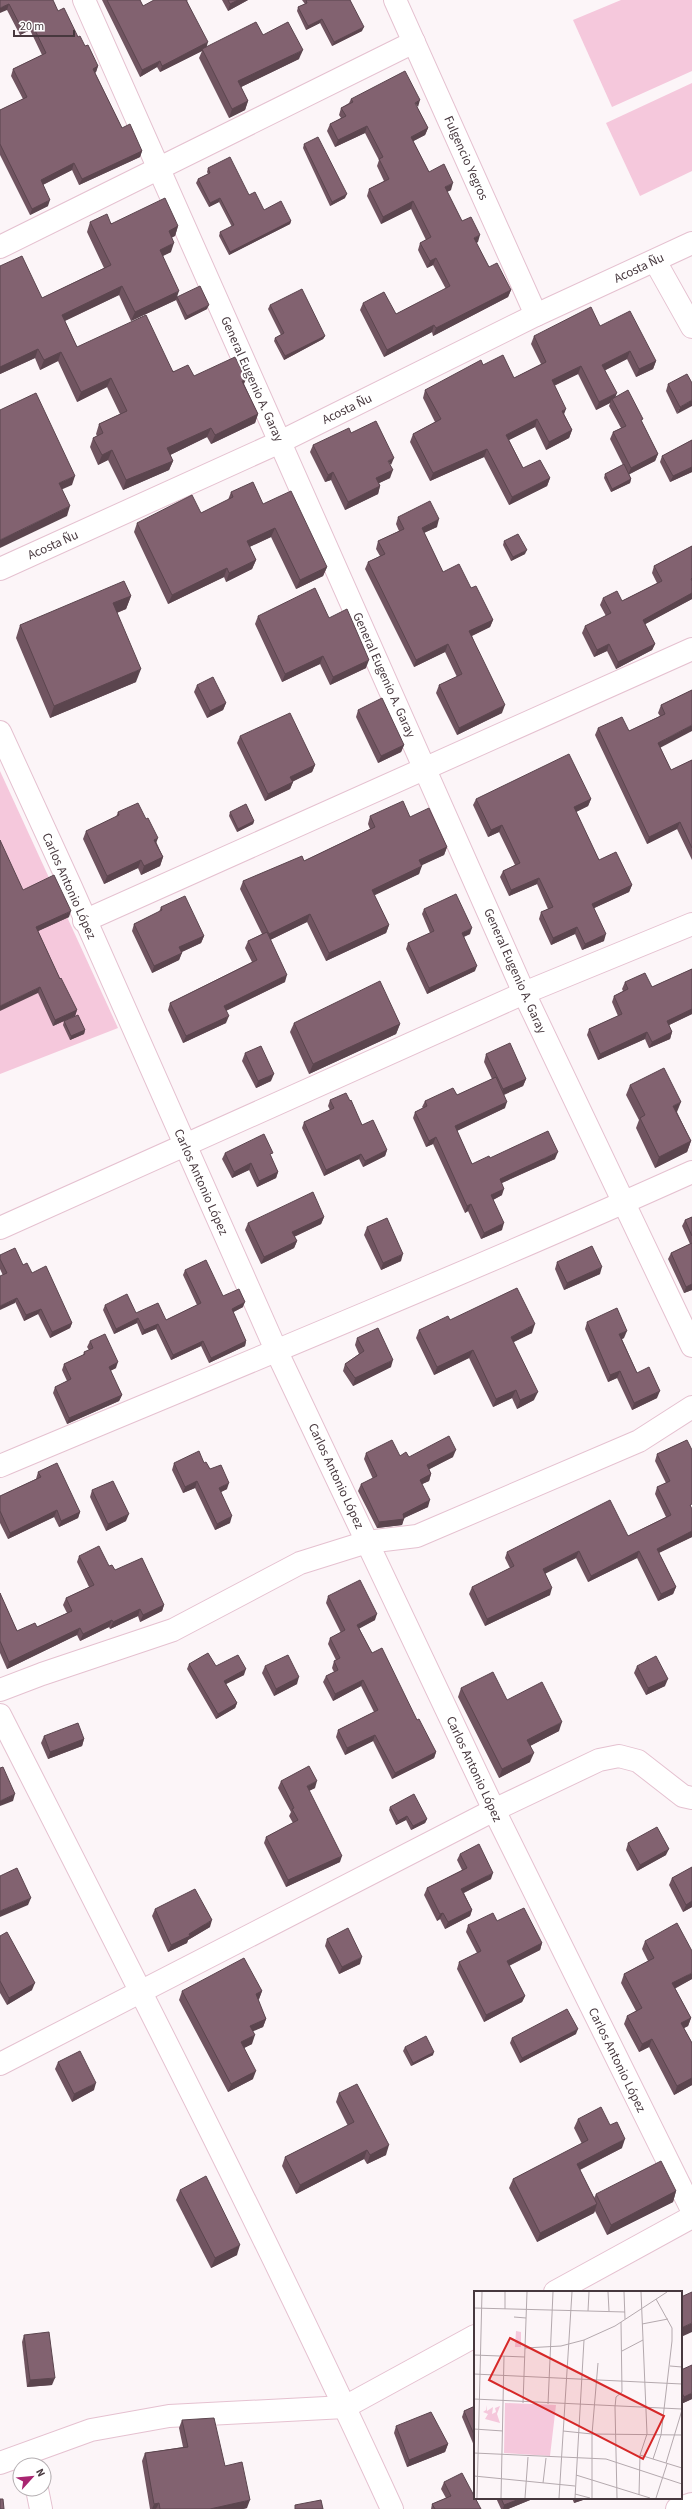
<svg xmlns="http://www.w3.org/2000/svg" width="692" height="2509" viewBox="0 0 692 2509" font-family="'Source Sans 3',sans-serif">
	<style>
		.green { fill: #f5c8dc }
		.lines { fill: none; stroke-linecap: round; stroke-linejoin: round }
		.minor-casing { stroke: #e5c1d0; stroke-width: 24 }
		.minor { stroke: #fff; stroke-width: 22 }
		.wall { fill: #705460 }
		.shaded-wall { fill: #5b454e }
		.building { fill: #826270; stroke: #5b454e }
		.labels { text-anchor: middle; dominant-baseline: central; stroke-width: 4; stroke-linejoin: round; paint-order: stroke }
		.street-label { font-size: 13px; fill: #47383e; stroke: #fff }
		.inset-road { fill: none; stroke: #b4a9ae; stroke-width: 1 }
		.view { fill: #d62828; fill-opacity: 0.15; stroke: #d62828; stroke-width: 2 }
		.inset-edge { fill: none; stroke: #47383e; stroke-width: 2 }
	</style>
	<rect width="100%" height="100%" fill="#fcf5f8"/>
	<g class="green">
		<path d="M 621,0 L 692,0 L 692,71 L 612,107 L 573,20 Z"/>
		<path d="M 692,83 L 692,171 L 640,196 L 606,123 Z"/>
		<path d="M 0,771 L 118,1028 L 0,1074 Z"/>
	</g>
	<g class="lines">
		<defs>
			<g id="minor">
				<path d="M 84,0 L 524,993 L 692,1346"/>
				<path d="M 395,0 L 536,315"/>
				<path d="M 0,247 L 414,42"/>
				<path d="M 655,261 L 692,327"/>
				<path d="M 0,569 L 280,442 L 536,315 L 692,243"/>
				<path d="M 0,732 L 71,887 L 276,1350 L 494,1810 L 692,2210"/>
				<path d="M 84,921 L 692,649"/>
				<path d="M 0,1228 L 524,993 L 692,924"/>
				<path d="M 0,1466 C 231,1369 463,1275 692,1172"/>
				<path d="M 0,1690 L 42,1674 L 173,1630 L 300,1563 L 367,1542 L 417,1536 L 639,1441 L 692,1407"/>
				<path d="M 0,1715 C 134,1978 269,2241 392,2509"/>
				<path d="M 0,2064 L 494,1810 L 599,1760 L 619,1756 L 638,1761 L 683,1796 L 692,1798"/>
				<path d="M 555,2292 L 692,2217"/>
				<path d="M 0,2463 L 91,2430 L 169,2416 L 345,2407 L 475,2336"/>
				<path d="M 37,2489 L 41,2509"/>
				<path d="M 677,2509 L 692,2504"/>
			</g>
		</defs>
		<use href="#minor" class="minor-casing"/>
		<use href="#minor" class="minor"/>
	</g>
	<g class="wall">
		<path d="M 0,0 L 58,11 L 85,46 L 98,66 L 96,72 L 95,73 L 122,128 L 142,151 L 140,157 L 79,185 L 72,170 L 43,185 L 48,206 L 30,215 L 0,155 L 0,110 L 23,99 L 11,76 L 13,69 L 42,55 L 30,30 L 20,35 L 7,10 Z"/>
		<path d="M 102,0 L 140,0 L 143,6 L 188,0 L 187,1 L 206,47 L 263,35 L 299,59 L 241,87 L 248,101 L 245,110 L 229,118 L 199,58 L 202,51 L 160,72 L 157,67 L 140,77 Z"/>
		<path d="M 222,0 L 248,0 L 228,11 Z"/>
		<path d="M 302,0 L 350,0 L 362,31 L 332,46 L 320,23 L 306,30 L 297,11 L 298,7 L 305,4 Z"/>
		<path d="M 351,99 L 417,107 L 428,128 L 425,135 L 413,141 L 429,172 L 451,190 L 447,192 L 462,221 L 478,242 L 476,243 L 489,267 L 511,290 L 508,297 L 433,336 L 432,332 L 384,357 L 360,310 L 363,303 L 396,314 L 446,289 L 433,265 L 427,268 L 418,250 L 420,243 L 426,240 L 411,209 L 381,224 L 367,196 L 369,189 L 384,181 L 377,166 L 379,160 L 365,133 L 335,147 L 327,131 L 330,124 L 341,118 L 339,115 L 341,108 L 349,103 Z"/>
		<path d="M 304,144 L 345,198 L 330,206 L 303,148 Z"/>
		<path d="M 208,168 L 249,195 L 264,210 L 291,221 L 290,224 L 229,255 L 219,236 L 220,232 L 232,227 L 219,202 L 209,207 L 196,183 L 198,179 L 208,174 L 207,172 Z"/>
		<path d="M 90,222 L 178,226 L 175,236 L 171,237 L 171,252 L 163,256 L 177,297 L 207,309 L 185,320 L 176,300 L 131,321 L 119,295 L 65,321 L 77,347 L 194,376 L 244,384 L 258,414 L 255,423 L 211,444 L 207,437 L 170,455 L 173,461 L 169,470 L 123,490 L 108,460 L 98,465 L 90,447 L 93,438 L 97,436 L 96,434 L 99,424 L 120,414 L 107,387 L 77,402 L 58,361 L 40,370 L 35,358 L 0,374 L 0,266 L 42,298 L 104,268 L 87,232 Z"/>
		<path d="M 270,305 L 325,336 L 323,339 L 284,360 L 274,341 L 275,338 L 281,335 L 268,309 Z"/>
		<path d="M 600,326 L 656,361 L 653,369 L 636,377 L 627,359 L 605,370 L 615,397 L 642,422 L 658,454 L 655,461 L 629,474 L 631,479 L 630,483 L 611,492 L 604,478 L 605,474 L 623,465 L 610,439 L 613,432 L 621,428 L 609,406 L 610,403 L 596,410 L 578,374 L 554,386 L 564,414 L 572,430 L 569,438 L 546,450 L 535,427 L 509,440 L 523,468 L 550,478 L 547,486 L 509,505 L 484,457 L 430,481 L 410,442 L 413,434 L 435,422 L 423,398 L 425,390 L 483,365 L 514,378 L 541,364 L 531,344 L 534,336 Z"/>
		<path d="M 692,383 L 677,414 L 666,391 L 668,384 Z"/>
		<path d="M 351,433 L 391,466 L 390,478 L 379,483 L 380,486 L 378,494 L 345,510 L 331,480 L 325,482 L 310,452 L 313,445 Z"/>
		<path d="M 692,440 L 692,472 L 670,482 L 660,462 L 662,456 Z"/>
		<path d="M 231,492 L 263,504 L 327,567 L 323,576 L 296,589 L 271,537 L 249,547 L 256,560 L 252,569 L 226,582 L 224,577 L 168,604 L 134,532 L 137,523 L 201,513 L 228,500 Z"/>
		<path d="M 398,517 L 437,527 L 424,533 L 443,572 L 471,588 L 493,620 L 490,627 L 472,636 L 502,713 L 457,735 L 436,693 L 439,685 L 457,677 L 445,652 L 414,667 L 365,569 L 368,562 L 380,556 L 376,549 L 378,541 L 399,531 L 396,524 Z"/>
		<path d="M 504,541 L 525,554 L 511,561 L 503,545 Z"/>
		<path d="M 692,546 L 692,599 L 645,624 L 655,644 L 652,650 L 616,669 L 607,651 L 594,657 L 582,633 L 585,626 L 606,616 L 600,605 L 603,598 L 622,601 L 657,583 L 652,573 L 654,566 Z"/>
		<path d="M 131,596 L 126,609 L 117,613 L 136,682 L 50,718 L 16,638 L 20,625 Z"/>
		<path d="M 258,616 L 329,618 L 366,668 L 330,685 L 320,664 L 282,682 L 255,624 Z"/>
		<path d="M 197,685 L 226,703 L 223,710 L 207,718 L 194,692 Z"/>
		<path d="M 692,690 L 660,747 L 671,770 L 692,760 L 692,860 L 677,829 L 647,844 L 595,735 L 598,728 L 629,731 L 660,716 L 658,713 L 661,705 Z"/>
		<path d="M 358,710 L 404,745 L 401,752 L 378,763 L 356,717 Z"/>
		<path d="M 240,736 L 315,765 L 312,772 L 293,781 L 293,782 L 290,789 L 265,801 L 237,743 Z"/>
		<path d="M 476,799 L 591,799 L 588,806 L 576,812 L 599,860 L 632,885 L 629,892 L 594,908 L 604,941 L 582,950 L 575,934 L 551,945 L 539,919 L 541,912 L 548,909 L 537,884 L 509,896 L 500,877 L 503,871 L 515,865 L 499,832 L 488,837 L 473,805 Z"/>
		<path d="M 118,812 L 146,819 L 163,857 L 160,866 L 141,875 L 138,868 L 104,884 L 83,839 L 86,831 L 116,817 Z"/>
		<path d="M 230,812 L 254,821 L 253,824 L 237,832 L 229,816 Z"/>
		<path d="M 370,816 L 410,817 L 447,847 L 444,855 L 421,865 L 419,874 L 374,895 L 389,925 L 386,933 L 326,961 L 307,922 L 270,940 L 285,982 L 226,1011 L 226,1023 L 183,1043 L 168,1010 L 170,1003 L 252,962 L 245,948 L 248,941 L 262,934 L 240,889 L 243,881 L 304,861 L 370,829 L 368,824 Z"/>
		<path d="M 23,890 L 69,917 L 38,931 L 60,979 L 77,1010 L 75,1016 L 53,1026 L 38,993 Z"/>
		<path d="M 161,907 L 204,936 L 201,943 L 182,952 L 179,960 L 152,973 L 132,931 L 134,924 L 159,912 Z"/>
		<path d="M 424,909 L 470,934 L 464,937 L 475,971 L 427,994 L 406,949 L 408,943 L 430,933 L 422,914 Z"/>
		<path d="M 692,969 L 692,1014 L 669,1025 L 672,1032 L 670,1039 L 649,1048 L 645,1039 L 598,1060 L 587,1035 L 589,1029 L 618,1016 L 612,1002 L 614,996 L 623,991 L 622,989 L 625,982 L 652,987 Z"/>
		<path d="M 64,1021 L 85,1030 L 84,1034 L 70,1040 L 63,1025 Z"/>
		<path d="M 294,1023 L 400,1024 L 396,1034 L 309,1074 L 290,1032 Z"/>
		<path d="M 245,1053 L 271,1081 L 256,1088 L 242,1061 Z"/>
		<path d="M 486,1054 L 526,1079 L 523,1086 L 504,1095 L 505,1108 L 457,1131 L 472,1164 L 490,1158 L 555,1159 L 502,1183 L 502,1195 L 493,1200 L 502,1230 L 481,1239 L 468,1211 L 465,1213 L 433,1144 L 426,1147 L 413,1118 L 415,1112 L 423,1108 L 422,1107 L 425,1101 L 457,1095 L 492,1079 L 484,1062 Z"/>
		<path d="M 630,1085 L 677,1112 L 691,1141 L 687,1152 L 655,1168 L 636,1128 L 639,1120 L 626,1095 Z"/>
		<path d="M 330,1100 L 350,1101 L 362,1125 L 387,1150 L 385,1156 L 363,1167 L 359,1159 L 324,1176 L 302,1128 L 304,1122 L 330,1110 L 328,1106 Z"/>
		<path d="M 225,1153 L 271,1157 L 278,1172 L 276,1178 L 257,1187 L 249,1170 L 232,1178 L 222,1159 Z"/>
		<path d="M 324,1217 L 321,1224 L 294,1237 L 297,1241 L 294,1248 L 261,1264 L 245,1230 L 248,1223 Z"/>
		<path d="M 692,1217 L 692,1290 L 684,1293 L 668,1259 L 671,1253 L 690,1244 L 682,1226 L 685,1220 Z"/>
		<path d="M 367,1227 L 401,1261 L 381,1270 L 364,1235 Z"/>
		<path d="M 0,1255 L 23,1265 L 32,1273 L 72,1323 L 70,1328 L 50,1338 L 38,1314 L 24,1321 L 0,1269 Z"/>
		<path d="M 557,1262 L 600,1274 L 564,1290 L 555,1269 Z"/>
		<path d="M 185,1270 L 223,1296 L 243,1307 L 233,1312 L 246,1341 L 245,1346 L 209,1363 L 201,1346 L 171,1360 L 156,1329 L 142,1335 L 137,1323 L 114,1334 L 103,1310 L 105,1305 L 136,1313 L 166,1320 L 197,1305 L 183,1275 Z"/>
		<path d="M 450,1320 L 532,1333 L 513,1342 L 534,1400 L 517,1409 L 512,1398 L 493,1407 L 469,1358 L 434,1375 L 416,1338 L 419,1330 Z"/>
		<path d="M 587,1322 L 624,1338 L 622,1339 L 637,1373 L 657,1398 L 632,1410 L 617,1378 L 608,1382 L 585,1329 Z"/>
		<path d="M 357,1338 L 391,1367 L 353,1386 L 343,1371 L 345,1364 L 359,1354 L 355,1345 Z"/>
		<path d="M 90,1341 L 116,1368 L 110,1371 L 122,1395 L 119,1401 L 67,1424 L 53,1393 L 55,1387 L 67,1381 L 62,1370 L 64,1364 L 83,1355 L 84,1352 L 89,1350 L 87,1347 Z"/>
		<path d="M 687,1440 L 692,1537 L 659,1553 L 676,1587 L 673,1594 L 658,1601 L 637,1558 L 588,1582 L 576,1558 L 545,1573 L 550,1595 L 485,1626 L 469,1594 L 472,1587 L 510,1568 L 505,1558 L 507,1552 L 628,1536 L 666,1517 L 655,1494 L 657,1487 L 666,1483 L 655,1461 L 657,1454 Z"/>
		<path d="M 366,1453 L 409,1457 L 453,1457 L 429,1469 L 431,1474 L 429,1481 L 422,1484 L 428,1507 L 404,1518 L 402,1525 L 377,1528 L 358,1491 L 361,1484 L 373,1479 L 364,1459 Z"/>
		<path d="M 174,1463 L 204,1463 L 210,1469 L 227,1489 L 221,1492 L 230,1523 L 215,1530 L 195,1488 L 183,1493 L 172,1470 Z"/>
		<path d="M 38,1472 L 80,1512 L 78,1518 L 59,1527 L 54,1517 L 8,1539 L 0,1523 L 0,1496 L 36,1479 Z"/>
		<path d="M 92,1490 L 126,1521 L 106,1531 L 90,1497 Z"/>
		<path d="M 79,1556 L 109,1566 L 164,1605 L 162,1611 L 140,1622 L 138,1616 L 110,1629 L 109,1627 L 80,1641 L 77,1635 L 7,1669 L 0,1653 L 0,1593 L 17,1631 L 37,1627 L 67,1613 L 63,1605 L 66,1598 L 89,1587 L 77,1562 Z"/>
		<path d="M 328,1596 L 375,1620 L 359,1628 L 372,1653 L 417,1720 L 436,1752 L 434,1758 L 392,1779 L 373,1741 L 345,1755 L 336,1737 L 338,1730 L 374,1712 L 361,1686 L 333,1701 L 323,1682 L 326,1676 L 334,1672 L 332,1668 L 334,1661 L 336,1660 L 328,1644 L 330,1638 L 341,1633 L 326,1603 Z"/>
		<path d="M 189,1664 L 216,1666 L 244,1675 L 226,1684 L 237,1703 L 235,1708 L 216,1719 L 187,1669 Z"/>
		<path d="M 265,1666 L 297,1684 L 274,1696 L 262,1673 Z"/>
		<path d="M 637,1666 L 665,1686 L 646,1695 L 634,1673 Z"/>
		<path d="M 461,1688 L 507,1700 L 559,1731 L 530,1746 L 530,1762 L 499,1778 L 458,1697 Z"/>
		<path d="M 44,1736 L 84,1739 L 82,1746 L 48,1759 L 41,1743 Z"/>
		<path d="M 281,1781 L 315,1788 L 309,1791 L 340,1862 L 286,1887 L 264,1843 L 266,1837 L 293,1823 L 289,1816 L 291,1812 L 278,1788 Z"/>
		<path d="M 390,1807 L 427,1819 L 425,1823 L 411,1830 L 406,1820 L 396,1825 L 389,1810 Z"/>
		<path d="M 628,1843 L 666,1855 L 637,1871 L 626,1850 Z"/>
		<path d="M 460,1854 L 491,1879 L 464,1893 L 472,1910 L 470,1916 L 445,1929 L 440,1919 L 437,1921 L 424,1895 L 427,1888 L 462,1870 L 457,1860 Z"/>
		<path d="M 692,1868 L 692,1907 L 683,1912 L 669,1885 L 672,1878 Z"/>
		<path d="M 155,1909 L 210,1927 L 188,1940 L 187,1943 L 168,1952 L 152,1916 Z"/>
		<path d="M 497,1921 L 542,1943 L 540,1950 L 509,1966 L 525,1996 L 522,2002 L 484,2022 L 457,1969 L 459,1962 L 477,1953 L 466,1932 L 468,1925 Z"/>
		<path d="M 0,1936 L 32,1990 L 7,2005 L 0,1993 Z"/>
		<path d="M 327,1939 L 360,1964 L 339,1974 L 325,1946 Z"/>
		<path d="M 645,1941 L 692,1979 L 675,1988 L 691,2018 L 688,2026 L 684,2028 L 692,2043 L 692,2085 L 674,2095 L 649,2047 L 639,2052 L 624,2024 L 627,2016 L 636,2011 L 621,1983 L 624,1974 L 648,1961 L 642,1949 Z"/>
		<path d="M 182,1991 L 262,1991 L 259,1999 L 258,2000 L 266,2019 L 263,2027 L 252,2031 L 252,2044 L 244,2048 L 253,2079 L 228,2092 L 179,2000 Z"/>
		<path d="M 576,2034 L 520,2063 L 510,2043 L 512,2038 Z"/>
		<path d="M 405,2047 L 433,2055 L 411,2066 L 403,2051 Z"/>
		<path d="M 58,2062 L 94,2090 L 72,2102 L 55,2069 Z"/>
		<path d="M 339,2093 L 386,2155 L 367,2164 L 364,2159 L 296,2194 L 282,2166 L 285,2157 L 348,2126 L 336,2102 Z"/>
		<path d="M 578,2119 L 622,2148 L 580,2170 L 594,2198 L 596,2194 L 676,2191 L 673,2202 L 607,2235 L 595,2211 L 594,2213 L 537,2242 L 509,2188 L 513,2179 L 582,2144 L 574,2128 Z"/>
		<path d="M 180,2190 L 237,2255 L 211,2268 L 176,2200 Z"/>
		<path d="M 24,2335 L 52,2385 L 27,2387 L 22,2342 Z"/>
		<path d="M 681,2370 L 692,2399 L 681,2404 Z"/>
		<path d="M 475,2406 L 475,2448 L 462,2417 L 464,2411 Z"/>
		<path d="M 182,2420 L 225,2466 L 247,2508 L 243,2509 L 150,2509 L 142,2461 L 145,2453 L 183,2447 L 179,2428 Z"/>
		<path d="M 396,2426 L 448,2444 L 445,2452 L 407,2467 L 394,2433 Z"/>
		<path d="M 444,2482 L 481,2509 L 431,2509 L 432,2504 L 446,2498 L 441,2489 Z"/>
		<path d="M 496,2498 L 535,2498 L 508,2509 L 501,2509 Z"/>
		<path d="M 572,2498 L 589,2498 L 574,2503 Z"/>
	</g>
	<g class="shaded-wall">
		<path d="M 238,0 L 248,0 L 228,11 L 230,4 Z"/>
		<path d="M 9,4 L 7,10 L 0,13 L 0,8 Z"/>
		<path d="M 322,19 L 320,23 L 306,30 L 308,26 Z"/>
		<path d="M 32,24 L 30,30 L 20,35 L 22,29 Z"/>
		<path d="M 364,27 L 362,31 L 332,46 L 334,42 Z"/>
		<path d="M 208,42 L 206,49 L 202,49 L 202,51 L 160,72 L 162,66 Z"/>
		<path d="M 303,50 L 299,59 L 235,90 L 238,81 Z"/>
		<path d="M 160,61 L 157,67 L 140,77 L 142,70 Z"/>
		<path d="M 98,66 L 96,72 L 90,75 L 93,69 Z"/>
		<path d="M 420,100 L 418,107 L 415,103 Z"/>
		<path d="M 248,101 L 245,110 L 229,118 L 232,109 Z"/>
		<path d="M 367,126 L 365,133 L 335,147 L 338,140 Z"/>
		<path d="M 428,128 L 425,135 L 408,144 L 411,137 Z"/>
		<path d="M 142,151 L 140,157 L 79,185 L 82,179 Z"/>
		<path d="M 74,163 L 72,170 L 38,187 L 41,180 Z"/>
		<path d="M 453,183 L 451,190 L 442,194 L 445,187 Z"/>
		<path d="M 347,194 L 345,198 L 330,206 L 332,202 Z"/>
		<path d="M 220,198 L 219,202 L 209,207 L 210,203 Z"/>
		<path d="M 50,200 L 48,206 L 30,215 L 32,209 Z"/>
		<path d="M 413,201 L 411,209 L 381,224 L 383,217 Z"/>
		<path d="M 291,221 L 290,224 L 229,255 L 230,252 Z"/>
		<path d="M 178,226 L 175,236 L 165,241 L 169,231 Z"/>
		<path d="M 480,235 L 478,242 L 471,245 L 474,238 Z"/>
		<path d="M 174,243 L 171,252 L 156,259 L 160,250 Z"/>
		<path d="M 436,258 L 433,265 L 427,268 L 430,261 Z"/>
		<path d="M 122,286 L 119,295 L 58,324 L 62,315 Z"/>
		<path d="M 511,290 L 508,297 L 433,336 L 436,328 Z"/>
		<path d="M 179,291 L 176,300 L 131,321 L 135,312 Z"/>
		<path d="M 209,305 L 207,309 L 185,320 L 187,316 Z"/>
		<path d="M 434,325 L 432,332 L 384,357 L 387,350 Z"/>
		<path d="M 325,336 L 323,339 L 284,360 L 285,356 Z"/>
		<path d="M 38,349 L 35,358 L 0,374 L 0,367 Z"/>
		<path d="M 630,351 L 627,359 L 600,373 L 602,365 Z"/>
		<path d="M 61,352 L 58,361 L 40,370 L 44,360 Z"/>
		<path d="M 656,361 L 653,369 L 636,377 L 639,369 Z"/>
		<path d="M 581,366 L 578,374 L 549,388 L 552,380 Z"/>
		<path d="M 111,378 L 107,387 L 77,402 L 81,392 Z"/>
		<path d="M 246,379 L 242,389 L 242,381 Z"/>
		<path d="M 617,393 L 614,401 L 612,399 L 610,403 L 596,410 L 599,402 Z"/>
		<path d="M 692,400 L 692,406 L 677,414 L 680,407 Z"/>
		<path d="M 566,409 L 563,417 L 562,411 Z"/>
		<path d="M 258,414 L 255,423 L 211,444 L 215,435 Z"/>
		<path d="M 537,419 L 535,427 L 503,443 L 506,435 Z"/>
		<path d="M 211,428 L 207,437 L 164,458 L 167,448 Z"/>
		<path d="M 572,430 L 569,438 L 546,450 L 549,442 Z"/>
		<path d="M 487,449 L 484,457 L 430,481 L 433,473 Z"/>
		<path d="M 112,450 L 108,460 L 98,465 L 102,455 Z"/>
		<path d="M 658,454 L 655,461 L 628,475 L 631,468 Z"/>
		<path d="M 394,458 L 391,465 L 388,461 Z"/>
		<path d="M 173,461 L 169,470 L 123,490 L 126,480 Z"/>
		<path d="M 692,467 L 692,472 L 670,482 L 673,476 Z"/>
		<path d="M 393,470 L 390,478 L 373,486 L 376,478 Z"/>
		<path d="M 333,472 L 331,480 L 325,482 L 328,475 Z"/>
		<path d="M 75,476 L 72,485 L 56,492 L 59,483 Z"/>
		<path d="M 550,478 L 547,486 L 509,505 L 512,497 Z"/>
		<path d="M 631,479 L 630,483 L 611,492 L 612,489 Z"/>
		<path d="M 380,486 L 378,494 L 345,510 L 348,502 Z"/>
		<path d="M 70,506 L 67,516 L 0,548 L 0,540 Z"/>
		<path d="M 439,519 L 437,527 L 419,535 L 422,528 Z"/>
		<path d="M 275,528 L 271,537 L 243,550 L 247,541 Z"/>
		<path d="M 527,550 L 525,554 L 511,561 L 513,557 Z"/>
		<path d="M 256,560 L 252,569 L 226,582 L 229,573 Z"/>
		<path d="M 327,567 L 323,576 L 296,589 L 300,580 Z"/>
		<path d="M 227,568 L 224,577 L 168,604 L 172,595 Z"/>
		<path d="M 692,593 L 692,599 L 640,627 L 643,620 Z"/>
		<path d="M 131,596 L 126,609 L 108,616 L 113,603 Z"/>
		<path d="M 493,620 L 490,627 L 467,638 L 469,631 Z"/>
		<path d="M 448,644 L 445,652 L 414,667 L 416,660 Z"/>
		<path d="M 609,644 L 607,651 L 594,657 L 597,650 Z"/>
		<path d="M 655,644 L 652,650 L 616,669 L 618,662 Z"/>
		<path d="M 323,656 L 320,664 L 282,682 L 285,674 Z"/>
		<path d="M 369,660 L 366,668 L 330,685 L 333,677 Z"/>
		<path d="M 141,669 L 136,682 L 50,718 L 54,706 Z"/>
		<path d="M 226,703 L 223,710 L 207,718 L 210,711 Z"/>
		<path d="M 505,705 L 502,713 L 457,735 L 459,728 Z"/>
		<path d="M 692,725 L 692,731 L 656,750 L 658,743 Z"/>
		<path d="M 404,745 L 401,752 L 378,763 L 381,756 Z"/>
		<path d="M 315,765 L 312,772 L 288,784 L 290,777 Z"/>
		<path d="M 293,782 L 290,789 L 265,801 L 268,794 Z"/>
		<path d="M 591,799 L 588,806 L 572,814 L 574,807 Z"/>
		<path d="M 254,821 L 253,824 L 237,832 L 238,829 Z"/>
		<path d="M 680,822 L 677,829 L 647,844 L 649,837 Z"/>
		<path d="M 502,825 L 499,832 L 488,837 L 491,830 Z"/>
		<path d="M 158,838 L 155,846 L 154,840 Z"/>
		<path d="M 447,847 L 444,855 L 416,868 L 419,860 Z"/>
		<path d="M 163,857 L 160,866 L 141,875 L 144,866 Z"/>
		<path d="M 141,860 L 138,868 L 104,884 L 107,876 Z"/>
		<path d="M 422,866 L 419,874 L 369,898 L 372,890 Z"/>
		<path d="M 539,878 L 537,884 L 509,896 L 511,890 Z"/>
		<path d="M 632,885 L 629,892 L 590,910 L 592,904 Z"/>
		<path d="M 71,911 L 69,917 L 34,933 L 36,927 Z"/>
		<path d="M 310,914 L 307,922 L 266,942 L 269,934 Z"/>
		<path d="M 389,925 L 386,933 L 326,961 L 329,953 Z"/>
		<path d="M 577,927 L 575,934 L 551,945 L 553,938 Z"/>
		<path d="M 472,928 L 470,934 L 460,938 L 462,933 Z"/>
		<path d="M 606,934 L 604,941 L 582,950 L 585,944 Z"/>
		<path d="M 204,936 L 201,943 L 177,954 L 179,947 Z"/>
		<path d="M 182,953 L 179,960 L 152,973 L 154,966 Z"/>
		<path d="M 477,966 L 475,971 L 427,994 L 429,988 Z"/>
		<path d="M 287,975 L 285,982 L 221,1013 L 224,1006 Z"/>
		<path d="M 40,987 L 38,993 L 0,1011 L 0,1006 Z"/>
		<path d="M 692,1009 L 692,1014 L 665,1027 L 667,1021 Z"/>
		<path d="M 77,1010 L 75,1016 L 53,1026 L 55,1020 Z"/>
		<path d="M 229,1016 L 226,1023 L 183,1043 L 186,1036 Z"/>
		<path d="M 400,1024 L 396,1034 L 309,1074 L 313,1064 Z"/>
		<path d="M 85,1030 L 84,1034 L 70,1040 L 71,1036 Z"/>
		<path d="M 647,1032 L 645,1039 L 598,1060 L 600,1054 Z"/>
		<path d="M 672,1032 L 670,1039 L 649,1048 L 652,1042 Z"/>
		<path d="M 274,1074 L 271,1081 L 256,1088 L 258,1081 Z"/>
		<path d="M 526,1079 L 523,1086 L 500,1096 L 503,1089 Z"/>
		<path d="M 507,1102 L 505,1108 L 452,1133 L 455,1126 Z"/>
		<path d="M 681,1102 L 677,1112 L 670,1116 L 673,1106 Z"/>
		<path d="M 436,1137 L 433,1144 L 426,1147 L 429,1141 Z"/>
		<path d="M 691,1141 L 687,1152 L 655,1168 L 659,1157 Z"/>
		<path d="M 387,1150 L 385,1156 L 363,1167 L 365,1161 Z"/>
		<path d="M 558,1152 L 555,1159 L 497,1185 L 500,1179 Z"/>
		<path d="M 361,1154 L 359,1159 L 324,1176 L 326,1170 Z"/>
		<path d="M 251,1163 L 249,1170 L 232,1178 L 234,1172 Z"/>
		<path d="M 278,1172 L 276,1178 L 257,1187 L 259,1181 Z"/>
		<path d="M 504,1189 L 502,1195 L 489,1202 L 491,1195 Z"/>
		<path d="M 471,1204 L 468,1211 L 465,1213 L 467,1206 Z"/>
		<path d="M 324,1217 L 321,1224 L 289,1239 L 292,1232 Z"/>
		<path d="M 504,1223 L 502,1230 L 481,1239 L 484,1233 Z"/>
		<path d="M 297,1241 L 294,1248 L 261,1264 L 264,1257 Z"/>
		<path d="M 403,1254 L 401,1261 L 381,1270 L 383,1263 Z"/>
		<path d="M 602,1267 L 600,1274 L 564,1290 L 567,1283 Z"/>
		<path d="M 692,1284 L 692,1290 L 684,1293 L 686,1287 Z"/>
		<path d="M 17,1298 L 15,1303 L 0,1310 L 0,1306 Z"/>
		<path d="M 245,1302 L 243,1307 L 230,1314 L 232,1309 Z"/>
		<path d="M 41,1309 L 38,1314 L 24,1321 L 26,1315 Z"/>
		<path d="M 138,1318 L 137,1323 L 114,1334 L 116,1329 Z"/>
		<path d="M 72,1323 L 70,1328 L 50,1338 L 52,1332 Z"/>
		<path d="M 158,1324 L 156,1329 L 142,1335 L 144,1330 Z"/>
		<path d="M 535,1324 L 532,1333 L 508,1345 L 511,1337 Z"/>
		<path d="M 627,1331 L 624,1338 L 617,1341 L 619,1334 Z"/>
		<path d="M 203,1341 L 201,1346 L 171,1360 L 173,1355 Z"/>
		<path d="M 246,1341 L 245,1346 L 209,1363 L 211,1358 Z"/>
		<path d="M 473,1350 L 469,1358 L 434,1375 L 437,1367 Z"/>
		<path d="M 393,1360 L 391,1367 L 353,1386 L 355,1378 Z"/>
		<path d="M 118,1362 L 116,1368 L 106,1373 L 109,1367 Z"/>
		<path d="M 620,1371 L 617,1378 L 608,1382 L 610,1375 Z"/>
		<path d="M 516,1390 L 512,1398 L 493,1407 L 496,1399 Z"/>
		<path d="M 660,1391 L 657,1398 L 632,1410 L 634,1403 Z"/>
		<path d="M 538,1392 L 534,1400 L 517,1409 L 520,1400 Z"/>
		<path d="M 122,1395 L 119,1401 L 67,1424 L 69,1418 Z"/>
		<path d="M 456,1450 L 453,1457 L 424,1472 L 427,1465 Z"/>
		<path d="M 431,1474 L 429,1481 L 418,1486 L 420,1480 Z"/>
		<path d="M 197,1481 L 195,1488 L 183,1493 L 185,1487 Z"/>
		<path d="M 229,1483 L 227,1489 L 217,1494 L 219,1488 Z"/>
		<path d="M 430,1500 L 428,1507 L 402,1519 L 404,1519 L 402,1525 L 377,1528 L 379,1522 L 403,1514 Z"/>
		<path d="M 57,1510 L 54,1517 L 8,1539 L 10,1533 Z"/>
		<path d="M 80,1512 L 78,1518 L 59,1527 L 61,1521 Z"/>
		<path d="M 129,1514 L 126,1521 L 106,1531 L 108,1524 Z"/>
		<path d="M 232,1516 L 230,1523 L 215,1530 L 217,1524 Z"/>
		<path d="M 692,1531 L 692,1537 L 654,1555 L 657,1549 Z"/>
		<path d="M 579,1551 L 576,1558 L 541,1576 L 543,1569 Z"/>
		<path d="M 639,1551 L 637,1558 L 588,1582 L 591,1576 Z"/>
		<path d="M 676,1587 L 673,1594 L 658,1601 L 661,1594 Z"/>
		<path d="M 552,1588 L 550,1595 L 485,1626 L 487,1619 Z"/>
		<path d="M 164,1605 L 162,1611 L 140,1622 L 143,1615 Z"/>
		<path d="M 140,1609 L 138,1616 L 110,1629 L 113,1622 Z"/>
		<path d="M 377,1614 L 375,1620 L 355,1631 L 357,1625 Z"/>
		<path d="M 112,1620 L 109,1627 L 80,1641 L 83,1634 Z"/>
		<path d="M 80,1628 L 77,1635 L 7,1669 L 9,1662 Z"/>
		<path d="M 246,1669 L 244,1675 L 222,1686 L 224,1681 Z"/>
		<path d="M 299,1677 L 297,1684 L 274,1696 L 276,1689 Z"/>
		<path d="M 668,1679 L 665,1686 L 646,1695 L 648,1688 Z"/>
		<path d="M 363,1680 L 361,1686 L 333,1701 L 335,1694 Z"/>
		<path d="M 237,1703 L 235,1708 L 216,1719 L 218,1714 Z"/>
		<path d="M 562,1722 L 559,1731 L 524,1749 L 527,1740 Z"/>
		<path d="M 375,1735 L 373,1741 L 345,1755 L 347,1748 Z"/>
		<path d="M 84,1739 L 82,1746 L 48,1759 L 50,1752 Z"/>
		<path d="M 436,1752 L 434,1758 L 392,1779 L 395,1773 Z"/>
		<path d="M 534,1753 L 530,1762 L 499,1778 L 502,1769 Z"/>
		<path d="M 317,1781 L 315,1788 L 304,1793 L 307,1786 Z"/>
		<path d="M 15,1794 L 13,1801 L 0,1806 L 0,1801 Z"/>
		<path d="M 407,1816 L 406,1820 L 396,1825 L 398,1821 Z"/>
		<path d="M 427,1819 L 425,1823 L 411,1830 L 413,1826 Z"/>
		<path d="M 669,1849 L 666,1855 L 637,1871 L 640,1865 Z"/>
		<path d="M 342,1856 L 340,1862 L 286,1887 L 288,1880 Z"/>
		<path d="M 493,1873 L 491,1879 L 459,1895 L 461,1889 Z"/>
		<path d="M 31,1898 L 28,1905 L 0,1917 L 0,1911 Z"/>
		<path d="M 692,1901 L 692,1907 L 683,1912 L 686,1905 Z"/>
		<path d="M 472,1910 L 470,1916 L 445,1929 L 448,1922 Z"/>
		<path d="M 443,1913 L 440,1919 L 437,1921 L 440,1914 Z"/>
		<path d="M 212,1920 L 210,1927 L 188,1940 L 187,1943 L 168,1952 L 171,1945 Z"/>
		<path d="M 542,1943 L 540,1950 L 504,1968 L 507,1961 Z"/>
		<path d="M 362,1957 L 360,1964 L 339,1974 L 342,1967 Z"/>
		<path d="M 692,1973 L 692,1979 L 669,1992 L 672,1983 Z"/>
		<path d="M 35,1983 L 32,1990 L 7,2005 L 9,1998 Z"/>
		<path d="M 262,1991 L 259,1999 L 253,2003 L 256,1994 Z"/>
		<path d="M 525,1996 L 522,2002 L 484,2022 L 486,2015 Z"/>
		<path d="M 691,2018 L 688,2026 L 678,2031 L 681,2023 Z"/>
		<path d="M 266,2019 L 263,2027 L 247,2034 L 250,2026 Z"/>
		<path d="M 578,2029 L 576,2034 L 520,2063 L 522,2058 Z"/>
		<path d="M 255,2035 L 252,2044 L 238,2051 L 241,2042 Z"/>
		<path d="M 652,2039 L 649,2047 L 639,2052 L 642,2044 Z"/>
		<path d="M 434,2052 L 433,2055 L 411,2066 L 413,2063 Z"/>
		<path d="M 256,2071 L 253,2079 L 228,2092 L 231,2084 Z"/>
		<path d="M 692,2078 L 692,2085 L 674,2095 L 677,2086 Z"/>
		<path d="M 96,2083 L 94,2090 L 72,2102 L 74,2094 Z"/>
		<path d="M 625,2139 L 622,2148 L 573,2173 L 577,2164 Z"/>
		<path d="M 389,2145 L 386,2155 L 367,2164 L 370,2155 Z"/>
		<path d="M 367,2150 L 364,2159 L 296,2194 L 300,2185 Z"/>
		<path d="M 676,2191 L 673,2202 L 607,2235 L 611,2225 Z"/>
		<path d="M 597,2204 L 594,2213 L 537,2242 L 540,2233 Z"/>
		<path d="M 240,2245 L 237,2255 L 211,2268 L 215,2258 Z"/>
		<path d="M 692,2323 L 692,2332 L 681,2337 L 681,2328 Z"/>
		<path d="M 55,2378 L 52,2385 L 27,2387 L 30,2380 Z"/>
		<path d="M 692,2393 L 692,2399 L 681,2404 L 684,2397 Z"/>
		<path d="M 448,2444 L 445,2452 L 407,2467 L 409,2460 Z"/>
		<path d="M 522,2498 L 535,2498 L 508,2509 L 503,2509 L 504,2505 Z"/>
		<path d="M 576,2498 L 589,2498 L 574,2503 Z"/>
		<path d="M 250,2500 L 247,2508 L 243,2509 L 210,2509 Z"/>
		<path d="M 159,2503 L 156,2509 L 152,2509 L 154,2504 Z"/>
	</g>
	<g class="building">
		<path d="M 0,0 L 53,0 L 58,11 L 64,8 L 78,37 L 80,36 L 85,46 L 88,45 L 98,66 L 93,69 L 122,128 L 130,124 L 142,151 L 82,179 L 74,163 L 41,180 L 50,200 L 32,209 L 0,144 L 0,110 L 27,97 L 13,69 L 46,53 L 32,24 L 22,29 L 9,4 L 0,8 Z"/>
		<path d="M 107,0 L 140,0 L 143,6 L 154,0 L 186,0 L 208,42 L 162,66 L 160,61 L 142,70 Z"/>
		<path d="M 228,0 L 238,0 L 230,4 Z"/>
		<path d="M 306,0 L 350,0 L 364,27 L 334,42 L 322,19 L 308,26 L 298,7 L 307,3 Z"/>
		<path d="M 256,22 L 263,35 L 288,22 L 303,50 L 238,81 L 248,101 L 232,109 L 202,49 Z"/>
		<path d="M 405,71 L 420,100 L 415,103 L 428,128 L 411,137 L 429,172 L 444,164 L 453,183 L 445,187 L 462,221 L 471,217 L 480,235 L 474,238 L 489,267 L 497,263 L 511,290 L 436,328 L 434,325 L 387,350 L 363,303 L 384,292 L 396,314 L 450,286 L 436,258 L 430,261 L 420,243 L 431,237 L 413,201 L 383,217 L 369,189 L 389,179 L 379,159 L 383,157 L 367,126 L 338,140 L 330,124 L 346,116 L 341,108 L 353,102 L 351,99 Z"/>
		<path d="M 318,137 L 347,194 L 332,202 L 304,144 Z"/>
		<path d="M 230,157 L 249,195 L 255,192 L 264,210 L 281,201 L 291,221 L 230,252 L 220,232 L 234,225 L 220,198 L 210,203 L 198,179 L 210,173 L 208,168 Z"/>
		<path d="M 165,198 L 178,226 L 169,231 L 174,243 L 160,250 L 179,291 L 135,312 L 122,286 L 62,315 L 77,347 L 146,315 L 173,372 L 188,365 L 194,376 L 235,357 L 246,379 L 242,381 L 258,414 L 215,435 L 211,428 L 167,448 L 173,461 L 126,480 L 112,450 L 102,455 L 93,438 L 103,433 L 99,424 L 127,411 L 111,378 L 81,392 L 61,352 L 44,360 L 38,349 L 0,367 L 0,266 L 22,256 L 42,298 L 111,265 L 90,222 L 107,214 L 111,224 Z"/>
		<path d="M 200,286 L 209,305 L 187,316 L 177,297 Z"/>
		<path d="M 302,289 L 325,336 L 285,356 L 275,338 L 284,333 L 270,305 Z"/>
		<path d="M 591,307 L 600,326 L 630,311 L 656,361 L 639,369 L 630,351 L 602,365 L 617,393 L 599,402 L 581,366 L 552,380 L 566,409 L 562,411 L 572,430 L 549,442 L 537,419 L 506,435 L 523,468 L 540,460 L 550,478 L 512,497 L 487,449 L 433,473 L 413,434 L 441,419 L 425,390 L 481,360 L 483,365 L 503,355 L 514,378 L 546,362 L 534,336 Z"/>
		<path d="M 687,374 L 692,383 L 692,400 L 680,407 L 668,384 Z"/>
		<path d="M 628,390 L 643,419 L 641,420 L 658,454 L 631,468 L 613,432 L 626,426 L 612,399 Z"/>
		<path d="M 36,393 L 75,476 L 59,483 L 70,506 L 0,540 L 0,410 Z"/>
		<path d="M 376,421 L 394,458 L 388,461 L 393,470 L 376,478 L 380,486 L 348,502 L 333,472 L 328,475 L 313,445 L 349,428 L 351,433 Z"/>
		<path d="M 692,440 L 692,467 L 673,476 L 662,456 Z"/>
		<path d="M 624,464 L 631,479 L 612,489 L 605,474 Z"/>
		<path d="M 253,482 L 263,504 L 291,491 L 327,567 L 300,580 L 275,528 L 247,541 L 256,560 L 229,573 L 227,568 L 172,595 L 137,523 L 192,495 L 201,513 L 233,497 L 231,492 Z"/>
		<path d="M 430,501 L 439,519 L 422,528 L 443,572 L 459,564 L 471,588 L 476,586 L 493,620 L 469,631 L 505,705 L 459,728 L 439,685 L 462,674 L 448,644 L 416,660 L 368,562 L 385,554 L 378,541 L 404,529 L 398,517 Z"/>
		<path d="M 518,534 L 527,550 L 513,557 L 504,541 Z"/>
		<path d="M 692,546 L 692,578 L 691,579 L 692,581 L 692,593 L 643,620 L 655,644 L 618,662 L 609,644 L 597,650 L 585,626 L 611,613 L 603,598 L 617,591 L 622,601 L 662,581 L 654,566 Z"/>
		<path d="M 124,581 L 131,596 L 113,603 L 141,669 L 54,706 L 20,625 Z"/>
		<path d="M 315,588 L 329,618 L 347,609 L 369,660 L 333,677 L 323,656 L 285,674 L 258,616 Z"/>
		<path d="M 213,677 L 226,703 L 210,711 L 197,685 Z"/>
		<path d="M 692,690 L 692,725 L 658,743 L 671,770 L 692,760 L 692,848 L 680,822 L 649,837 L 598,728 L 622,717 L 629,731 L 665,714 L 661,705 Z"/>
		<path d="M 382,698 L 404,745 L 381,756 L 358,710 Z"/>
		<path d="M 290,713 L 315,765 L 290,777 L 293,782 L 268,794 L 240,736 Z"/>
		<path d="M 569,754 L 591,799 L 574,807 L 599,860 L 616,852 L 632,885 L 592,904 L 606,934 L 585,944 L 577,927 L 553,938 L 541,912 L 553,907 L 539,878 L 511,890 L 503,871 L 520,863 L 502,825 L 491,830 L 476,799 Z"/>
		<path d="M 403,801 L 410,817 L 429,808 L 447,847 L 419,860 L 422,866 L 372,890 L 389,925 L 329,953 L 310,914 L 269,934 L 243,881 L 302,856 L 304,861 L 375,827 L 370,816 Z"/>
		<path d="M 138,803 L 146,819 L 148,818 L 158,838 L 154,840 L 163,857 L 144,866 L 141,860 L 107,876 L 86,831 L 119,815 L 118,812 Z"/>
		<path d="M 246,804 L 254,821 L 238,829 L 230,812 Z"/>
		<path d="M 0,840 L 23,890 L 54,875 L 71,911 L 36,927 L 60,979 L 61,978 L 77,1010 L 55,1020 L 40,987 L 0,1006 Z"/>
		<path d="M 456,894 L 472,928 L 462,933 L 477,966 L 429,988 L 408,943 L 434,931 L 424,909 Z"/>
		<path d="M 185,896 L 204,936 L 179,947 L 182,953 L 154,966 L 134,924 L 162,910 L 161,907 Z"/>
		<path d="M 267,932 L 287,975 L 224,1006 L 229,1016 L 186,1036 L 170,1003 L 257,960 L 248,941 Z"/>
		<path d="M 692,969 L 692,1009 L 667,1021 L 672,1032 L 652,1042 L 647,1032 L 600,1054 L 589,1029 L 622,1014 L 614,996 L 628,989 L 625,982 L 645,973 L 652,987 Z"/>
		<path d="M 380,981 L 400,1024 L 313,1064 L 294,1023 Z"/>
		<path d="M 78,1015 L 85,1030 L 71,1036 L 64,1021 Z"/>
		<path d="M 510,1043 L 526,1079 L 503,1089 L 486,1054 Z"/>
		<path d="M 261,1046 L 274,1074 L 258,1081 L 245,1053 Z"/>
		<path d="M 664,1068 L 681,1102 L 673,1106 L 691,1141 L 659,1157 L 640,1118 L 645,1115 L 630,1085 Z"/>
		<path d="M 496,1077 L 507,1102 L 455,1126 L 472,1164 L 489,1156 L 490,1158 L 548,1131 L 558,1152 L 500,1179 L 504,1189 L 491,1195 L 504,1223 L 484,1233 L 471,1204 L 467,1206 L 436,1137 L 429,1141 L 415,1112 L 427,1106 L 425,1101 L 453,1088 L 457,1095 Z"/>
		<path d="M 346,1093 L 350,1101 L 351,1100 L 362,1125 L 373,1120 L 387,1150 L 365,1161 L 361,1154 L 326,1170 L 304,1122 L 334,1108 L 330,1100 Z"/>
		<path d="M 264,1134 L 273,1153 L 270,1154 L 278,1172 L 259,1181 L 251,1163 L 234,1172 L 225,1153 Z"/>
		<path d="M 313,1192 L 324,1217 L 292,1232 L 297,1241 L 264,1257 L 248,1223 Z"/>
		<path d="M 692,1217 L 692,1236 L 685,1220 Z"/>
		<path d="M 387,1218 L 403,1254 L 383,1263 L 367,1227 Z"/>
		<path d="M 692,1243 L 692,1284 L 686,1287 L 671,1253 Z"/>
		<path d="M 592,1246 L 602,1267 L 567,1283 L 557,1262 Z"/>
		<path d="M 15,1248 L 23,1265 L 27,1263 L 32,1273 L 46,1266 L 72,1323 L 52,1332 L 41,1309 L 26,1315 L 17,1298 L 0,1306 L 0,1276 L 7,1273 L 0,1259 L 0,1255 Z"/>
		<path d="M 206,1260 L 223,1296 L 239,1289 L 245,1302 L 232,1309 L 246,1341 L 211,1358 L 203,1341 L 173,1355 L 158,1324 L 144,1330 L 138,1318 L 116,1329 L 105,1305 L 127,1294 L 136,1313 L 158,1303 L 166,1320 L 201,1303 L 185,1270 Z"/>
		<path d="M 517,1288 L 535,1324 L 511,1337 L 538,1392 L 520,1400 L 516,1390 L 496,1399 L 473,1350 L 437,1367 L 419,1330 L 448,1316 L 450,1320 Z"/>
		<path d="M 617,1308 L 627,1331 L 619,1334 L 637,1373 L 649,1367 L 660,1391 L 634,1403 L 620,1371 L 610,1375 L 587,1322 Z"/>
		<path d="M 378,1328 L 393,1360 L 355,1378 L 345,1364 L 364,1351 L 357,1338 Z"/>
		<path d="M 105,1334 L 118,1362 L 109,1367 L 122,1395 L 69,1418 L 55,1387 L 71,1379 L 64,1364 L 85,1354 L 84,1352 L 93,1348 L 90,1341 Z"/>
		<path d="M 449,1436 L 456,1450 L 427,1465 L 431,1474 L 420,1480 L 430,1500 L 403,1514 L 404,1519 L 379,1522 L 361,1484 L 377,1476 L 366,1453 L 392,1440 L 400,1456 L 406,1452 L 409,1457 Z"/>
		<path d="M 687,1440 L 692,1450 L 692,1504 L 690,1505 L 692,1509 L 692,1531 L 657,1549 L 676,1587 L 661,1594 L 639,1551 L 591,1576 L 579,1551 L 543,1569 L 552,1588 L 487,1619 L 472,1587 L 514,1566 L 507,1552 L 610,1500 L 628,1536 L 671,1515 L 657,1487 L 670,1481 L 657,1454 Z"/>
		<path d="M 199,1451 L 204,1463 L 206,1462 L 210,1469 L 221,1465 L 229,1483 L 219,1488 L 232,1516 L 217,1524 L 197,1481 L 185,1487 L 174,1463 Z"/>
		<path d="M 57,1463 L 80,1512 L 61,1521 L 57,1510 L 10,1533 L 0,1511 L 0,1496 L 41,1477 L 38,1472 Z"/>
		<path d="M 113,1481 L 129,1514 L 108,1524 L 92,1490 Z"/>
		<path d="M 99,1546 L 109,1566 L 112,1565 L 115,1570 L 142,1558 L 164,1605 L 143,1615 L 140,1609 L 113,1622 L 112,1620 L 83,1634 L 80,1628 L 9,1662 L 0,1641 L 0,1593 L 17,1631 L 35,1623 L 37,1627 L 72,1611 L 66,1598 L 94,1585 L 79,1556 Z"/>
		<path d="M 360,1580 L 377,1614 L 357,1625 L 372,1653 L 382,1648 L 417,1720 L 419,1719 L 436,1752 L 395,1773 L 375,1735 L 347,1748 L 338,1730 L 378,1710 L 363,1680 L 335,1694 L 326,1676 L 338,1670 L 334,1661 L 340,1658 L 330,1638 L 345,1630 L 328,1596 Z"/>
		<path d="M 208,1653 L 216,1666 L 238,1655 L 246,1669 L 224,1681 L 237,1703 L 218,1714 L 189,1664 Z"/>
		<path d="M 288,1655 L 299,1677 L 276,1689 L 265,1666 Z"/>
		<path d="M 656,1656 L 668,1679 L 648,1688 L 637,1666 Z"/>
		<path d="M 493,1672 L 507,1700 L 542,1682 L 562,1722 L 527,1740 L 534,1753 L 502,1769 L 461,1688 Z"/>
		<path d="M 78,1723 L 84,1739 L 50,1752 L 44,1736 Z"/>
		<path d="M 309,1766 L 317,1781 L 307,1786 L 342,1856 L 288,1880 L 266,1837 L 298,1820 L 292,1809 L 294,1808 L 281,1781 Z"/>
		<path d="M 3,1767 L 15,1794 L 0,1801 L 0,1768 Z"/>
		<path d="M 414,1794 L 427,1819 L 413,1826 L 407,1816 L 398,1821 L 390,1807 Z"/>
		<path d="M 657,1827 L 669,1849 L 640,1865 L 628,1843 Z"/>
		<path d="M 479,1844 L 493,1873 L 461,1889 L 472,1910 L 448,1922 L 443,1913 L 440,1914 L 427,1888 L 467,1868 L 460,1854 Z"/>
		<path d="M 692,1867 L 692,1901 L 686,1905 L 672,1878 Z"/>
		<path d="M 17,1868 L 31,1898 L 0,1911 L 0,1876 Z"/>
		<path d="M 195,1889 L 212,1920 L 189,1934 L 190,1936 L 171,1945 L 155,1909 Z"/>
		<path d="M 524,1908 L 542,1943 L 507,1961 L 525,1996 L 486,2015 L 459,1962 L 481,1951 L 468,1925 L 493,1913 L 497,1921 Z"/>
		<path d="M 677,1923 L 692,1951 L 692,1973 L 672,1983 L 691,2018 L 681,2023 L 692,2043 L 692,2078 L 677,2086 L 652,2039 L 642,2044 L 627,2016 L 642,2008 L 624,1974 L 654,1958 L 645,1941 Z"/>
		<path d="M 348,1928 L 362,1957 L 342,1967 L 327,1939 Z"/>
		<path d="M 7,1932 L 35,1983 L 9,1998 L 0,1981 L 0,1936 Z"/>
		<path d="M 244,1958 L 262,1991 L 256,1994 L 266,2019 L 250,2026 L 255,2035 L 241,2042 L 256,2071 L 231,2084 L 182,1991 Z"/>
		<path d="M 567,2009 L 578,2029 L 522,2058 L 512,2038 Z"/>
		<path d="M 426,2036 L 434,2052 L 413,2063 L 405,2047 Z"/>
		<path d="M 80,2051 L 96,2083 L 74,2094 L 58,2062 Z"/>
		<path d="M 357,2084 L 389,2145 L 370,2155 L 367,2150 L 300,2185 L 285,2157 L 354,2122 L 339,2093 Z"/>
		<path d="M 601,2107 L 610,2125 L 617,2122 L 625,2139 L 577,2164 L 597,2204 L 540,2233 L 513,2179 L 588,2140 L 578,2119 Z"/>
		<path d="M 661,2161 L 676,2191 L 611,2225 L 596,2194 Z"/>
		<path d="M 206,2176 L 240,2245 L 215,2258 L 180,2190 Z"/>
		<path d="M 692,2292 L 692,2323 L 681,2328 L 681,2297 Z"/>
		<path d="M 49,2332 L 55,2378 L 30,2380 L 24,2335 Z"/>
		<path d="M 692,2365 L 692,2393 L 684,2397 L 681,2391 L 681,2370 Z"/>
		<path d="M 475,2406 L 475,2437 L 464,2411 Z"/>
		<path d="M 431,2412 L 448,2444 L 409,2460 L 396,2426 Z"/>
		<path d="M 214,2418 L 225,2466 L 242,2462 L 250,2500 L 210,2509 L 160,2509 L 159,2503 L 154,2504 L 145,2453 L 188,2447 L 182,2420 Z"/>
		<path d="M 462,2473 L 481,2509 L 435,2509 L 432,2504 L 451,2496 L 444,2482 Z"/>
		<path d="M 501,2498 L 522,2498 L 504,2505 Z"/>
		<path d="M 0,2499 L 3,2499 L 4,2509 L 0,2509 Z"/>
		<path d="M 321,2500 L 323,2509 L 295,2509 L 295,2505 Z"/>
	</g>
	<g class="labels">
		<g class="street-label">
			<text transform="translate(466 158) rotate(66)">Fulgencio Yegros</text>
			<text transform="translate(639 268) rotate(-25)">Acosta Ñu</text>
			<text transform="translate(252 379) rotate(66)">General Eugenio A. Garay</text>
			<text transform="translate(347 409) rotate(-26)">Acosta Ñu</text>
			<text transform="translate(53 545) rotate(-24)">Acosta Ñu</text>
			<text transform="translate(384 675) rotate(66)">General Eugenio A. Garay</text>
			<text transform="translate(69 886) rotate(66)">Carlos Antonio López</text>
			<text transform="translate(515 971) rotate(66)">General Eugenio A. Garay</text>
			<text transform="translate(201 1182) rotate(66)">Carlos Antonio López</text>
			<text transform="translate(336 1476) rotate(65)">Carlos Antonio López</text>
			<text transform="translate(474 1769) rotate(65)">Carlos Antonio López</text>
			<text transform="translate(617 2060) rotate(64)">Carlos Antonio López</text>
		</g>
	</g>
	<g transform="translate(474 2291)">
		<rect width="208" height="208" fill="#fcf5f8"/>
		<path d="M 42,40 L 47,41 L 47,56 L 41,56 ZM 31,112 L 82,114 L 76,165 L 30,162 ZM 12,114 L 13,120 L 19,116 L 18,123 L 22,121 L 21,117 L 26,115 L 23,123 L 26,132 L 11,128 L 14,123 L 9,121 L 12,119 Z" fill="#f5c8dc"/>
		<path class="inset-road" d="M 134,1 L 135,20M 150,1 L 151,28M 0,17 L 151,21M 31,18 L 31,1M 114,20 L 115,1M 40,26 L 52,27M 168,33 L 194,28M 51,57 L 87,55 L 110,49 L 141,35 L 193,1M 148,60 L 169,49M 0,64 L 51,66M 196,75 L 208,76M 0,83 L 208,93M 0,108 L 208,118M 49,112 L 53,1M 74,113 L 79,1M 0,138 L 29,140M 89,140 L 118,143 L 208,144M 0,162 L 132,168 L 208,193M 166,164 L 208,177M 179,168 L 187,144 L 198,50 L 198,37 L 182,8M 192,172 L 208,119M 102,184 L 176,207M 0,185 L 101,195M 69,192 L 72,167M 101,203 L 116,207M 165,204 L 166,164 L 173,143 L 167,1M 3,207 L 8,1M 27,207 L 30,65M 51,207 L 54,166M 85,207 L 98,1M 101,207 L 110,49M 118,207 L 118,143 L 124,72M 143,207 L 141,116 L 142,106 L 148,101 L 147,31M 182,207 L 193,173"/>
		<path class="view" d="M 36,47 L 190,125 L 169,168 L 15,89 Z"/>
		<rect width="208" height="208" class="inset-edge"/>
	</g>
	<g transform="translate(32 2477) rotate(63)"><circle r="19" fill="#ffffff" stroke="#b5afb2"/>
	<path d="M0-3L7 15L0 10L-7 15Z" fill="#a92571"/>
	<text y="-6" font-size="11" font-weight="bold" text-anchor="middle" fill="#47383e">N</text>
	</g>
	<path d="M14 30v6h60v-6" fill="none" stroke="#47383e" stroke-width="2"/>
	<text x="20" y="30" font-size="12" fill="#47383e" stroke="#ffffff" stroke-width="3" paint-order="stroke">20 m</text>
</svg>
